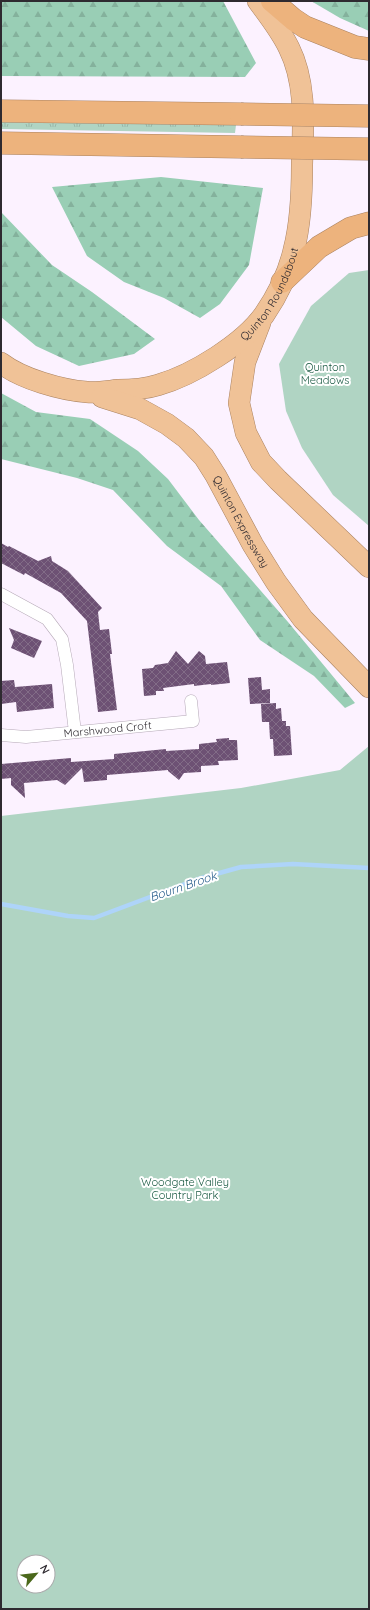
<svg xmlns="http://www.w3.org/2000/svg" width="370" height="1610" viewBox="0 0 370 1610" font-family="Quicksand,sans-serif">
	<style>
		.grass { fill: url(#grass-tufts) }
		.forest { fill: url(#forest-firs) }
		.park { fill: #b0d4c3; fill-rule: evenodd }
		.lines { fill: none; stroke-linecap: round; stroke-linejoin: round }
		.stream { stroke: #aed4f9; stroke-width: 4.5 }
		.building { fill: url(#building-cross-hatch) }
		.minor-casing { stroke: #b5a9b7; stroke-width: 13 }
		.trunk-casing { stroke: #aa8362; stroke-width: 22 }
		.motorway-casing { stroke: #aa8362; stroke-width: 23 }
		.minor { stroke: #fff; stroke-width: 12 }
		.trunk { stroke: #f0c297; stroke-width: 21 }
		.motorway { stroke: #edb37d; stroke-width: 22 }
		.motorway-bridge-casing { stroke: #aa8362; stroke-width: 23; stroke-linecap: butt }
		.motorway-bridge { stroke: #edb37d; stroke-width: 22 }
		.labels { text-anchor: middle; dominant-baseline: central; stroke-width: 4; stroke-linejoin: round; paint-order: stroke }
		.street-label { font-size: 11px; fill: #2e2a30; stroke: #fff }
		.park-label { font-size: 11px; fill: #195942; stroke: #fff }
		.water-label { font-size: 12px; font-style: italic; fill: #255b8a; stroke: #fff }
	</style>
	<defs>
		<pattern id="grass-tufts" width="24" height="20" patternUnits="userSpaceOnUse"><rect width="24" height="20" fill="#b0d4c3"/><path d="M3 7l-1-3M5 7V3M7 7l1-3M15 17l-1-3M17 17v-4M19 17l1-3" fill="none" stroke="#98b6a8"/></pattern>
		<pattern id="forest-firs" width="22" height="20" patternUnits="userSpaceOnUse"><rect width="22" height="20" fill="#99ceb5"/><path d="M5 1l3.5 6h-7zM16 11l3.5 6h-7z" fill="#84b19c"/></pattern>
		<pattern id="building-cross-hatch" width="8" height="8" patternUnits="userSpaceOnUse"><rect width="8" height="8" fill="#6d5174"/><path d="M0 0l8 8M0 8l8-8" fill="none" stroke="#826c87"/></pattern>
	</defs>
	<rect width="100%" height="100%" fill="#fcf2ff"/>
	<path class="grass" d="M 1,122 L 236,125 L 235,133 L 1,129 Z"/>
	<g class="forest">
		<path d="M 1,1 L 223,1 L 256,63 L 245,77 L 1,76 Z"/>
		<path d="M 311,1 L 369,1 L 369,31 L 340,18 Z"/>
		<path d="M 161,177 L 263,188 L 249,265 L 220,304 L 200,318 L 164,298 L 124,282 L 87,256 L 52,187 Z"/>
		<path d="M 1,212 L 52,265 L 92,292 L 155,339 L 134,354 L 79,366 L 36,346 L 1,317 Z"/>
		<path d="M 1,393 L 36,412 L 90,419 L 138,451 L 168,479 L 199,520 L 288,622 L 355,703 L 345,708 L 314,676 L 260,640 L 221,586 L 167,546 L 113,490 L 77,478 L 1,459 Z"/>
	</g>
	<g class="park">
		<path d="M 369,270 L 369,526 L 333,495 L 302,448 L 286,411 L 279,364 L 311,306 L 349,273 Z"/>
		<path d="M 369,746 L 369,1609 L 1,1609 L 1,816 L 241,788 L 340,770 ZM 24,1562 L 48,1562 L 48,1586 L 24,1586 Z"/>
	</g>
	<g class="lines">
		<path class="stream" d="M 1,904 L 68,916 L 94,918 L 198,879 L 241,867 L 293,864 L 369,868"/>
	</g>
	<g class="building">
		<path d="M 1,543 L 8,547 L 9,546 L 38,561 L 51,556 L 52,561 L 68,571 L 102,608 L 98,612 L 100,630 L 109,629 L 112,654 L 110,654 L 117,710 L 98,712 L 87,621 L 61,593 L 25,573 L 24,575 L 1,563 Z"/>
		<path d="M 9,628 L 42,641 L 34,658 L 11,648 L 14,640 Z"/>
		<path d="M 176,651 L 188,664 L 199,651 L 205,656 L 206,664 L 227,662 L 230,683 L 211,685 L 211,684 L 194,686 L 194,684 L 163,688 L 164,691 L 156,691 L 156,695 L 144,696 L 142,669 L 153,668 L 155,665 L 168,663 Z"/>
		<path d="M 261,677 L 262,690 L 270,689 L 270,703 L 250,704 L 248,678 Z"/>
		<path d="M 14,680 L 15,687 L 52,684 L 54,708 L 17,712 L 16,702 L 1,704 L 1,681 Z"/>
		<path d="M 276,703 L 276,709 L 281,708 L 282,721 L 286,721 L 286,726 L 290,726 L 292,755 L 274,756 L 273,739 L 270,739 L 269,722 L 262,722 L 261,704 Z"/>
		<path d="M 229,738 L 229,740 L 237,740 L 238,760 L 218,761 L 219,765 L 201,766 L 201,772 L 184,773 L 179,780 L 168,771 L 168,770 L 107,775 L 107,780 L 84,782 L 82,768 L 65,785 L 57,780 L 24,783 L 25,798 L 11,785 L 11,778 L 1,779 L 1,764 L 71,758 L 71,762 L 114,759 L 114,754 L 166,749 L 166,751 L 199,749 L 199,744 L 217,742 L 216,739 Z"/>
	</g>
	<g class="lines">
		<defs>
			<g id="minor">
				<path d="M 1,594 L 47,619 L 62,639 L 67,665 L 75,732"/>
				<path id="s1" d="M 1,735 L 26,737 L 193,721 L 191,701"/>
			</g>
			<g id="trunk">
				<path d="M 260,323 L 245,362 L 239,403 L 246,433 L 261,462 L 278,480 L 369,567"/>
				<path id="s2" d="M 1,363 C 22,379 61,390 87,392 C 97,393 108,391 118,390 C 131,390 145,389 158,385 C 193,375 243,344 264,315 C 277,296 289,272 294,249 C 301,222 302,193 302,165 C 303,127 307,84 289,48 C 281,31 269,16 258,1"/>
				<path id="s3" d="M 102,397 L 140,409 L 167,424 L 186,438 L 204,457 L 216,476 L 253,545 L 276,582 L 303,619 L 369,687"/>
			</g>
			<g id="motorway">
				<path d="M 272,1 L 293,19 L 305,27 L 355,47 L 369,49"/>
				<path d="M 1,111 L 241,114"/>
				<path d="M 1,143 L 241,147"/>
				<path d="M 282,282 L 319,247 L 351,228 L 369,223"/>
			</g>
		</defs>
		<use href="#minor" class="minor-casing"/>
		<use href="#trunk" class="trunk-casing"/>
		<use href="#motorway" class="motorway-casing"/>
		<use href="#minor" class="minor"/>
		<use href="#trunk" class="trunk"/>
		<use href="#motorway" class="motorway"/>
		<defs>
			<g id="motorway-bridge">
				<path d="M 241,114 L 369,116"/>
				<path d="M 241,147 L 369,149"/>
			</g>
		</defs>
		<use href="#motorway-bridge" class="motorway-bridge-casing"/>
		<use href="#motorway-bridge" class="motorway-bridge"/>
	</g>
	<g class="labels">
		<g class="street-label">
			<text stroke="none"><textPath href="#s2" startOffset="313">Quinton Roundabout</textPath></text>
			<text stroke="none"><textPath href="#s3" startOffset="195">Quinton Expressway</textPath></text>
			<text stroke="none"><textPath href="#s1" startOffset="107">Marshwood Croft</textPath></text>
		</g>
		<g class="park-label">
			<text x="325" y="367">Quinton<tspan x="325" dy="13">Meadows</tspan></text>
			<text x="185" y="1182">Woodgate Valley<tspan x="185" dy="13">Country Park</tspan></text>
		</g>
		<g class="water-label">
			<text transform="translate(183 886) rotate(-19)">Bourn Brook</text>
		</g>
	</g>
	<rect width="370" height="1610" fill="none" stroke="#2e2a30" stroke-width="4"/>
	<g transform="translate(36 1574) rotate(62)"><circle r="19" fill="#ffffff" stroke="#abaaac"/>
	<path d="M0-3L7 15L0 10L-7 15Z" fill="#4b681b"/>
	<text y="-6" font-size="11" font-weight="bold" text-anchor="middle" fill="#2e2a30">N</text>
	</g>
</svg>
